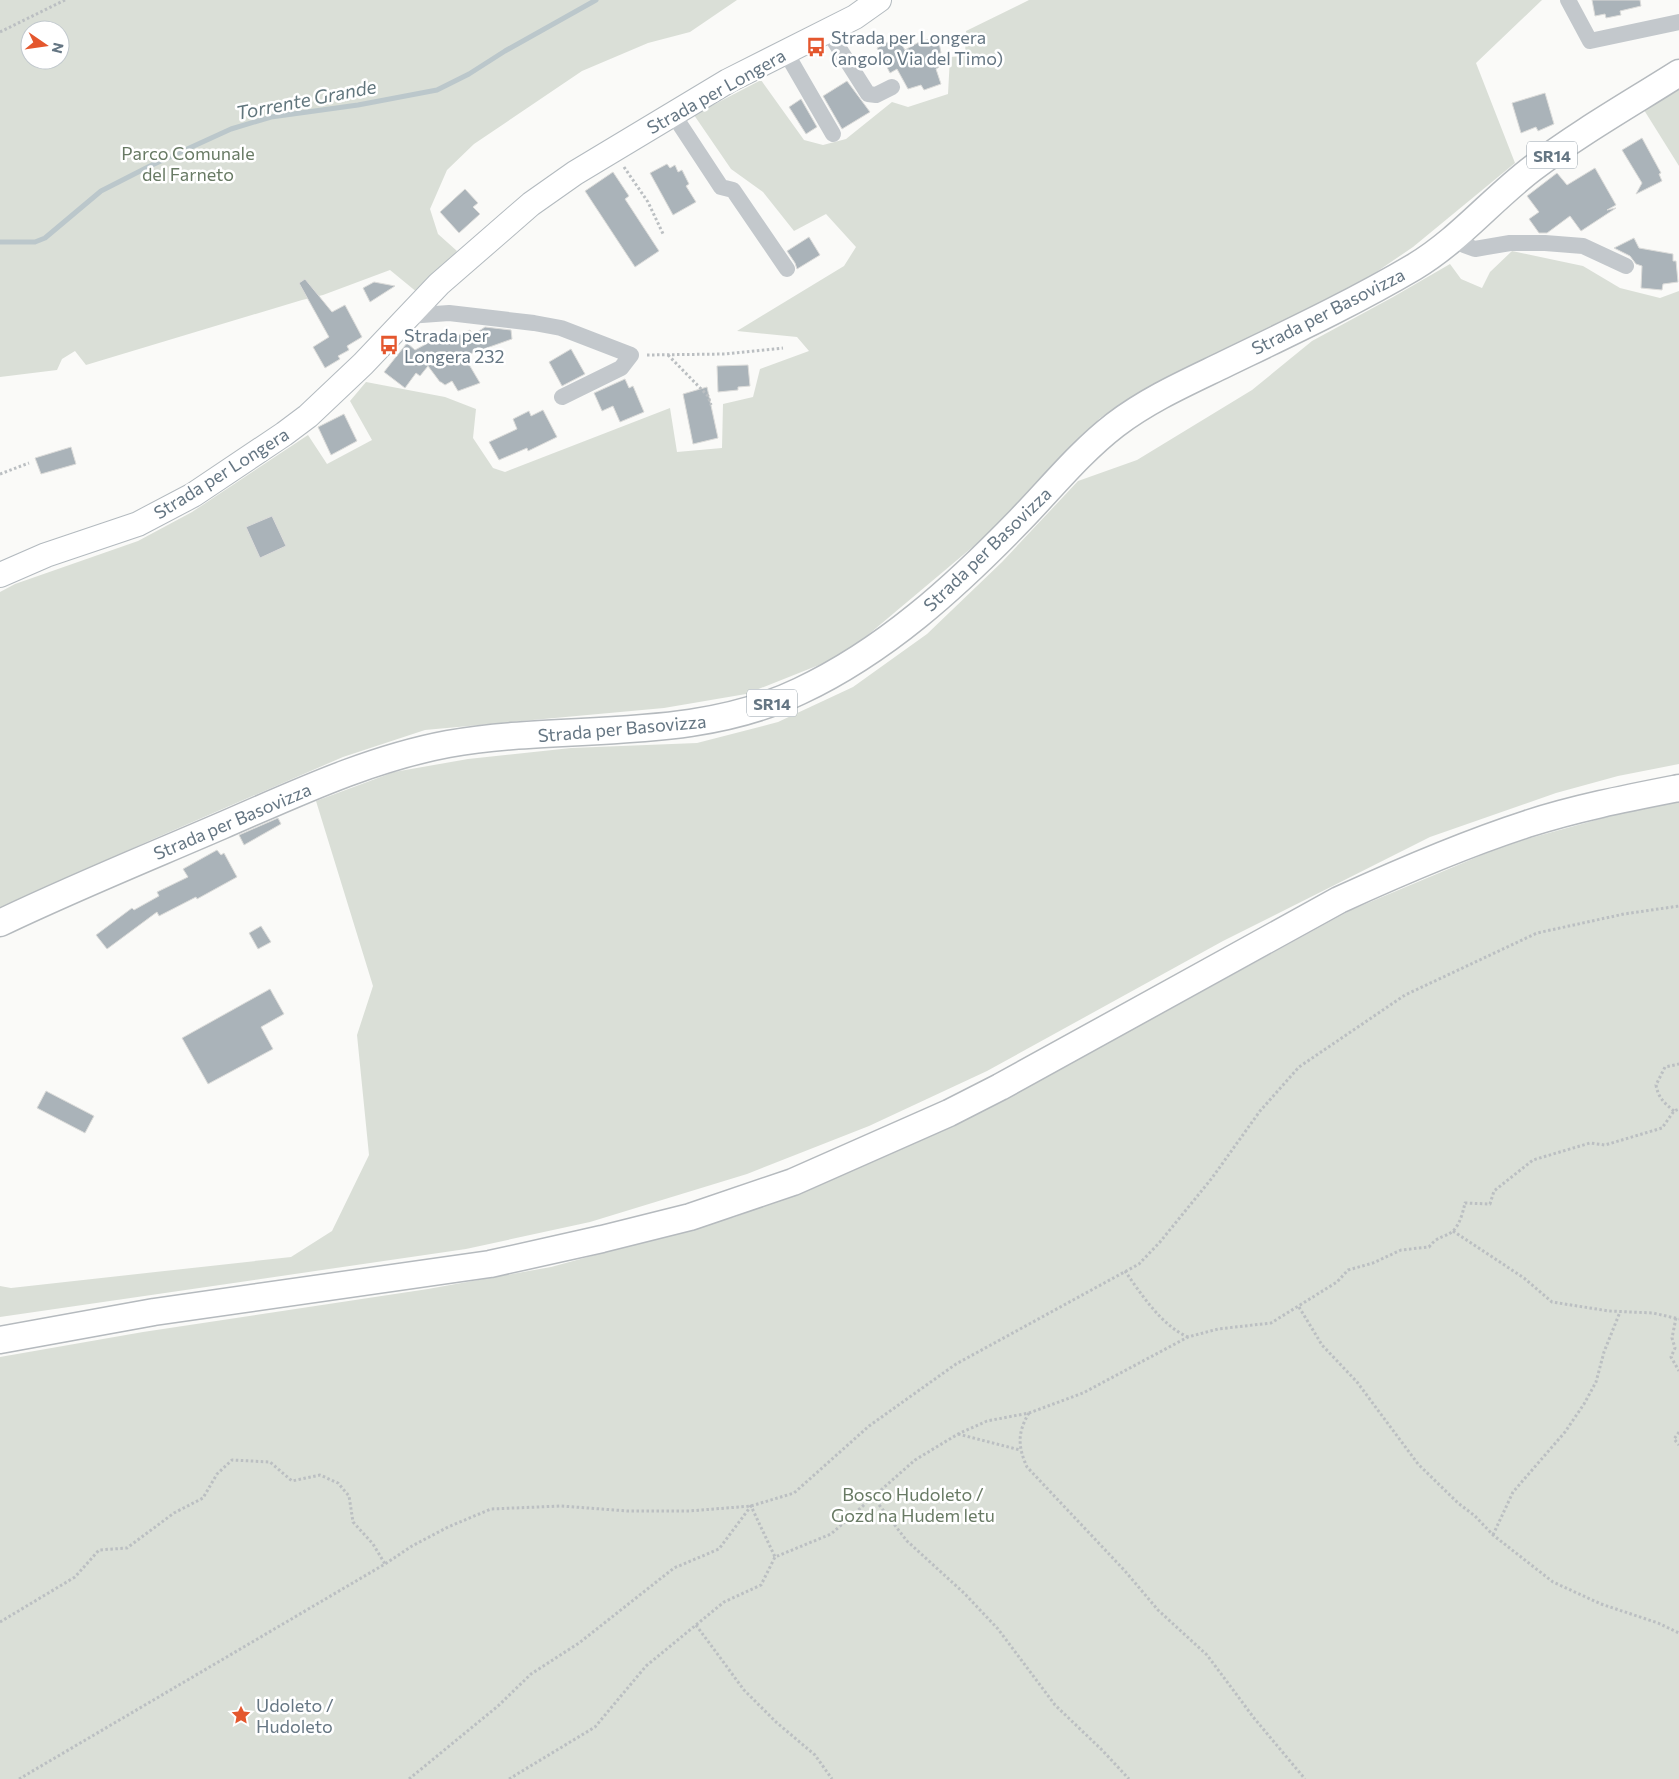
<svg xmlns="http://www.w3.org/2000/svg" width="1679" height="1779" viewBox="0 0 1679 1779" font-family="Commissioner,sans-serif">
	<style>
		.green { fill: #dadfd7; fill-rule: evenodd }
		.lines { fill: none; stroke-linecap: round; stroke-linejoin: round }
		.stream { stroke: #bbc7cb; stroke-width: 5 }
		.building { fill: #aab3b9; stroke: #dcdcda }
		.secondary-casing { stroke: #b3babf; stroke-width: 26 }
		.primary-casing { stroke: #b5babe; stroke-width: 29 }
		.path { stroke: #bbbfc2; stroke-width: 3; stroke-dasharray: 2.5 2.5; stroke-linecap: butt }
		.street { stroke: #c3c8cc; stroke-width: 16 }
		.secondary { stroke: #fff; stroke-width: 24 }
		.primary { stroke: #fff; stroke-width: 26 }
		.labels { text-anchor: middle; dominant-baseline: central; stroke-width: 5; stroke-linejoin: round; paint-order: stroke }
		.shield { fill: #fff; stroke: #939fa8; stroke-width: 1 }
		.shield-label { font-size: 16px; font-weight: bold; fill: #657683 }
		.poi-label { font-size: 18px; fill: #657683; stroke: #fff; text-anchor: start }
		.street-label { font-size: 18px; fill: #657683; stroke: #fff }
		.park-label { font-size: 18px; fill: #687a64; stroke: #fff }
		.water-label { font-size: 19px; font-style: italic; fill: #60757c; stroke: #fff }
	</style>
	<rect width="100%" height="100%" fill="#fafaf8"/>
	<g class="green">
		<path d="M 0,0 L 737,0 L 690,32 L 648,43 L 582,71 L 474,144 L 447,170 L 430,209 L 438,234 L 457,251 L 418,293 L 390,270 L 323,295 L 302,300 L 86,365 L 75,351 L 62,359 L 57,370 L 0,377 ZM 30,30 L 60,30 L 60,60 L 30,60 Z"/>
		<path d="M 1029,0 L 1542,0 L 1476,63 L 1515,163 L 1413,247 L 1344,294 L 1157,383 L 1100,418 L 1000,524 L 844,655 L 746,694 L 664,708 L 425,730 L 343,757 L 151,840 L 0,909 L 0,592 L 15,584 L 138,541 L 192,512 L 308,435 L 327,464 L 372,440 L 350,401 L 366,382 L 445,397 L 476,409 L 473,438 L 493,468 L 505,472 L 670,408 L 677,452 L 722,448 L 723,404 L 753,397 L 760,369 L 809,351 L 797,337 L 737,331 L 844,266 L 856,247 L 826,214 L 794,231 L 763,192 L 731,169 L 694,115 L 761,80 L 804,140 L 823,145 L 846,139 L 892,102 L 908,107 L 948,94 L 950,57 L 965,56 L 966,31 Z"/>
		<path d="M 1679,90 L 1679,166 L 1644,110 Z"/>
		<path d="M 1512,251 L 1583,266 L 1620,288 L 1660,298 L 1679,291 L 1679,764 L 1618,776 L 1556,793 L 1430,837 L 1223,941 L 987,1071 L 869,1126 L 747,1174 L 590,1222 L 466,1249 L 0,1317 L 0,1286 L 11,1288 L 291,1257 L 332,1231 L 369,1155 L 357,1035 L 373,986 L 316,801 L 394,772 L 468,759 L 571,748 L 697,743 L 778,722 L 853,687 L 927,634 L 1002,562 L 1078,481 L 1137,460 L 1252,390 L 1312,341 L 1393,297 L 1450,264 L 1461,279 L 1482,288 L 1490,272 Z"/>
		<path d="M 1679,802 L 1679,1779 L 0,1779 L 0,1357 L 143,1332 L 428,1289 L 551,1267 L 735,1217 L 824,1183 L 993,1106 L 1351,910 L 1508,844 L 1640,808 Z"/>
	</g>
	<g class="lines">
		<path class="stream" d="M 0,242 L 35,242 L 45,238 L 101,191 L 150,166 L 231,129 L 271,117 L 358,105 L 437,90 L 469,74 L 505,51 L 596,0"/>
	</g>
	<g class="building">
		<path d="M 1592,0 L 1640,0 L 1641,6 L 1620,11 L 1621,15 L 1606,18 L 1605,14 L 1595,16 Z"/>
		<path d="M 897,37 L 905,50 L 919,42 L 938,37 L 941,53 L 932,54 L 939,67 L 936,69 L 941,84 L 924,90 L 921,85 L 908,89 L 897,69 L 890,73 L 877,48 Z"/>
		<path d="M 847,81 L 870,112 L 842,129 L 823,96 Z"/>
		<path d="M 1545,93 L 1554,124 L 1538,131 L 1536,127 L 1521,133 L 1512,103 Z"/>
		<path d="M 801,99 L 817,127 L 806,134 L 789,107 Z"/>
		<path d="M 1642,138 L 1661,173 L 1659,174 L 1662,181 L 1636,194 L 1642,183 L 1622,150 Z"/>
		<path d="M 667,164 L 670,168 L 675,165 L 678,172 L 682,170 L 689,184 L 686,186 L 696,202 L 673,215 L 650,173 Z"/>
		<path d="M 1595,168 L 1616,205 L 1607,210 L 1616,208 L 1581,231 L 1570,216 L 1547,233 L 1539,233 L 1529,219 L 1539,212 L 1527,196 L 1557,173 L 1567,185 Z"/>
		<path d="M 613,172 L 629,196 L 625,199 L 659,251 L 635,267 L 585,191 Z"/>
		<path d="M 465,189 L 478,203 L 473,207 L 480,214 L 459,233 L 440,212 Z"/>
		<path d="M 809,237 L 820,255 L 797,269 L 795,263 L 787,251 Z"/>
		<path d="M 1634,238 L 1639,248 L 1673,254 L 1673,261 L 1676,261 L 1678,282 L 1663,284 L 1662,290 L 1641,288 L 1642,266 L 1636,264 L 1630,256 L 1614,248 Z"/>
		<path d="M 305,279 L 332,312 L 345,305 L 362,337 L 347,346 L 349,350 L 338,356 L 340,359 L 325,368 L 313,347 L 329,337 L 299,283 Z"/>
		<path d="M 374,282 L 395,286 L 370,302 L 363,288 Z"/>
		<path d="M 485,327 L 511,330 L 512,339 L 464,356 L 480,383 L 458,391 L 452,381 L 445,385 L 441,382 L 440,382 L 428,366 L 420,376 L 416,373 L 405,388 L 384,372 L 407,343 L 415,350 L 439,337 L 442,343 L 470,330 L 473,335 Z"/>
		<path d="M 571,349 L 585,374 L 562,386 L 549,362 Z"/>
		<path d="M 748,365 L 750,386 L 738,387 L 738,390 L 718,392 L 717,366 Z"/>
		<path d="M 625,379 L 629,388 L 633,386 L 644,412 L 620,422 L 613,406 L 602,411 L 594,393 Z"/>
		<path d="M 707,387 L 718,438 L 693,444 L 683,394 Z"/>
		<path d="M 543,410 L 557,437 L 528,451 L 527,448 L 499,460 L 489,442 L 517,429 L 513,419 L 529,411 L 531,416 Z"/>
		<path d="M 344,414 L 357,441 L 331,455 L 318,427 Z"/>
		<path d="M 71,447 L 76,464 L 41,474 L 35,458 Z"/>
		<path d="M 272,516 L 286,546 L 260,558 L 246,527 Z"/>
		<path d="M 278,818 L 281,824 L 244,845 L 239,835 Z"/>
		<path d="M 217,850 L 221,855 L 224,853 L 237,877 L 197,899 L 196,897 L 159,916 L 157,912 L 107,949 L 96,935 L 132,908 L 134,910 L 159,896 L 157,892 L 188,877 L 183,869 Z"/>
		<path d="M 261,926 L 271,942 L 258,949 L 249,933 Z"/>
		<path d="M 270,989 L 284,1014 L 261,1027 L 273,1049 L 208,1084 L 182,1038 Z"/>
		<path d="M 46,1091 L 94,1116 L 85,1133 L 37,1108 Z"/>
	</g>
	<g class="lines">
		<defs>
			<path id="secondary" d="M 0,575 L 46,555 L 138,524 L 193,495 L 284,434 L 308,416 L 363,364 L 439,284 L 531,204 L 575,173 L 728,81 L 855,17 L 879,0"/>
			<g id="primary">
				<path d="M 0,923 C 73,888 147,858 221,826 C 295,794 368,759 448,744 C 565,723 690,744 800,691 C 885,651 955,587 1020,520 C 1051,488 1080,452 1115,425 C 1149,399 1188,382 1225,364 C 1289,333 1353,303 1414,267 C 1459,240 1492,199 1533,168 C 1579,133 1630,104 1679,73"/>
				<path d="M 0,1340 L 154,1312 L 490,1264 L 602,1239 L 690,1217 L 793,1182 L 949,1113 L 1000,1087 L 1339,900 C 1400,872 1462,845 1527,824 C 1576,808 1628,798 1679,788"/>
			</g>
		</defs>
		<use href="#secondary" class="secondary-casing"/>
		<use href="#primary" class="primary-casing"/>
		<g class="path">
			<path d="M 0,32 L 65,0"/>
			<path d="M 624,167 L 648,202 L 664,236"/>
			<path d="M 647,355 L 725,354 L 783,348"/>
			<path d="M 668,355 L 708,396 L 711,405"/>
			<path d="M 0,474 L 29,463"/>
			<path d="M 1674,1111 C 1664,1103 1658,1097 1656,1085 L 1665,1067 L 1679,1064"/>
			<path d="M 1453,1231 L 1524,1278 L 1552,1302 L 1609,1311 L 1653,1313 L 1679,1319"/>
			<path d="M 1125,1271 C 1141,1294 1162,1326 1188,1337"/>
			<path d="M 1299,1307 L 1322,1345 L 1357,1382 L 1418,1464 L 1458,1503 L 1475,1516 L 1493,1535 L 1553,1582 L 1601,1604 L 1658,1623 L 1679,1633"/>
			<path d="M 1676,1318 L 1672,1338 L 1675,1348 L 1671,1357 L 1679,1371"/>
			<path d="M 1029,1413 C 1017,1433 1018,1447 1027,1467 L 1125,1571 L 1158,1610 L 1207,1655 L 1254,1718 L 1305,1779"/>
			<path d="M 1679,1432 L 1674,1439 L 1679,1445"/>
			<path d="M 958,1434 L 1020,1450"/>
			<path d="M 873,1497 L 907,1541 L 964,1593 L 998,1629 L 1055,1705 L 1102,1750 L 1129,1779"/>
			<path d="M 1493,1535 L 1513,1492 L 1565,1432 L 1584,1404 L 1596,1382 L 1604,1352 L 1620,1312"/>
			<path d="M 0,1622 L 75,1577 L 99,1550 L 127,1548 L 174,1513 L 203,1498 L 217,1474 L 232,1460 L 270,1462 L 292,1481 L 320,1475 L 338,1483 L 349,1496 L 353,1522 L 373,1544 L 385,1564"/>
			<path d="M 696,1625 L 744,1690 L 776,1722 L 815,1755 L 832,1779"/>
			<path d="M 19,1779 L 385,1564 L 412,1546 L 448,1527 L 491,1509 L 561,1506 L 628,1511 L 689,1511 L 751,1506 L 794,1493 L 869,1426 L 956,1364 L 1139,1264 L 1160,1242 L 1212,1178 L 1260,1111 L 1299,1067 L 1405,995 L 1537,933 L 1624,914 L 1679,906"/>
			<path d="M 409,1779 L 498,1706 L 531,1674 L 579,1643 L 674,1568 L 719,1549 L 751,1506 L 775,1557"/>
			<path d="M 509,1779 L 595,1727 L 646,1666 L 724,1602 L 761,1585 L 775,1557 L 831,1534 L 915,1460 L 958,1434 L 987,1421 L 1029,1413 L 1083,1393 L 1188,1337 L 1218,1329 L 1271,1323 L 1337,1282 L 1348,1270 L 1373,1263 L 1401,1250 L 1429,1247 C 1438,1235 1445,1238 1453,1231 C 1460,1224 1463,1212 1465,1203 L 1490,1204 L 1494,1191 L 1533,1160 L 1590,1143 L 1605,1145 L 1662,1128 L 1674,1111 L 1679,1109"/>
		</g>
		<g class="street">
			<path d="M 1568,0 L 1590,41 L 1679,22"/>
			<path d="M 828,31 L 868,94 L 876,95 L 892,87"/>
			<path d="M 785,51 L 833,134"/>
			<path d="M 673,114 L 721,187 L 733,190 L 787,269"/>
			<path d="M 1457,237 L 1464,245 L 1475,249 L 1510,243 L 1545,243 L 1583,246 L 1626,266"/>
			<path d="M 408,316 L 449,313 L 534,323 L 561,328 L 631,355 L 621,368 L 562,397"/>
		</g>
		<use href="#secondary" class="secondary"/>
		<use href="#primary" class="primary"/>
	</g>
	<defs>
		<symbol id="bus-bare" viewBox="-9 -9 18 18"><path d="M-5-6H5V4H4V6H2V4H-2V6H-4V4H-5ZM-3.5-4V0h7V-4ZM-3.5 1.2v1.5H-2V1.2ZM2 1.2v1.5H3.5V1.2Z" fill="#e4572e" stroke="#fff" stroke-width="2.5" paint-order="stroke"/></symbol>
		<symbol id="sight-bare" viewBox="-9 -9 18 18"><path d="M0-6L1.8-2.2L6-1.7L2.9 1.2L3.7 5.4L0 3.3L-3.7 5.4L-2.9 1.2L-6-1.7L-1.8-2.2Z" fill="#e4572e" stroke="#fff" stroke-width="2.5" paint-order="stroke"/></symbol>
	</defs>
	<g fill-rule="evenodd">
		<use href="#bus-bare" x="802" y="33" width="28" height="28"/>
		<use href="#bus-bare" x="375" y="331" width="28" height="28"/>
		<use href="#sight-bare" x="227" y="1701" width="28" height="28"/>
	</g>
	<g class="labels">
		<g class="shield">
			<rect x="1527" y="141.5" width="50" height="27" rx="4"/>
			<rect x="747" y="689.5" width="50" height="27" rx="4"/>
		</g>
		<g class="shield-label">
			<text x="1552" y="155">SR14</text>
			<text x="772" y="703">SR14</text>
		</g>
		<g class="poi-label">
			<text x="831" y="37">Strada per Longera<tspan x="831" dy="21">(angolo Via del Timo)</tspan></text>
			<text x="404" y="335">Strada per<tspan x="404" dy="21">Longera 232</tspan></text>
			<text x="256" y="1705">Udoleto /<tspan x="256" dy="21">Hudoleto</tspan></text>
		</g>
		<g class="street-label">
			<text transform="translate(716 91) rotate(-29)">Strada per Longera</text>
			<text transform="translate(1328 311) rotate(-27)">Strada per Basovizza</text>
			<text transform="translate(221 473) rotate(-32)">Strada per Longera</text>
			<text transform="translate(987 549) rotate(-44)">Strada per Basovizza</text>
			<text transform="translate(622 728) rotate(-5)">Strada per Basovizza</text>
			<text transform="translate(232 821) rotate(-23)">Strada per Basovizza</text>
		</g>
		<g class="park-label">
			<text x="188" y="153">Parco Comunale<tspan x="188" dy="21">del Farneto</tspan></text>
			<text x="913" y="1494">Bosco Hudoleto /<tspan x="913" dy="21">Gozd na Hudem letu</tspan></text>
		</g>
		<g class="water-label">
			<text transform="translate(306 99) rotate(-11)">Torrente Grande</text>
		</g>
	</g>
	<g transform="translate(45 45) rotate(103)"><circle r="24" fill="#ffffff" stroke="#c1c8cd"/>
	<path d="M0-4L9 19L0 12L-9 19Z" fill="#e4572e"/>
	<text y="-8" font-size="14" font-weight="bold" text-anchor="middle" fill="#657683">N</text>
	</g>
</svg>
